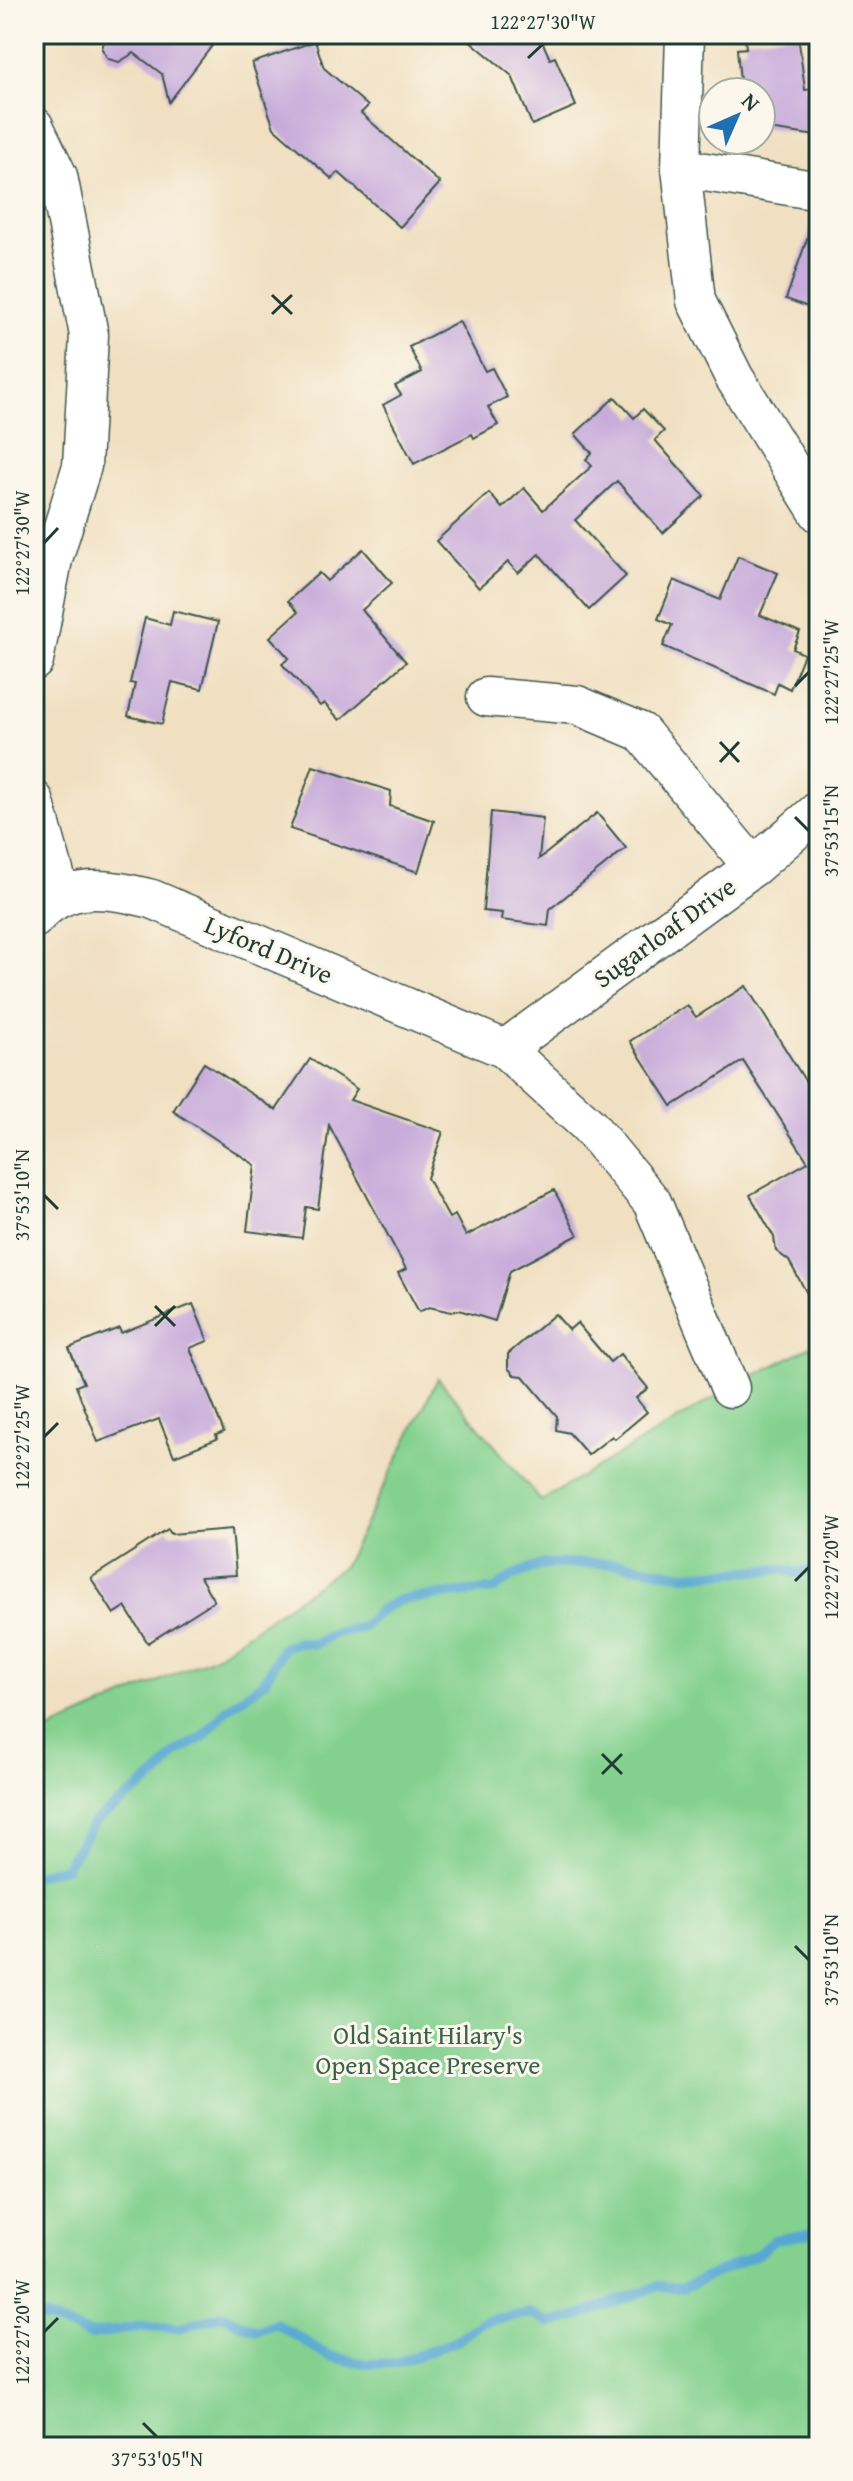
<svg xmlns="http://www.w3.org/2000/svg" width="853" height="2481" viewBox="0 0 853 2481" font-family="'Gentium Book Plus',serif">
	<style>
		.green { fill: #84d18f; stroke: #528762; stroke-width: 2 }
		.lines { fill: none; stroke-linecap: round; stroke-linejoin: round }
		.stream { stroke: #57a7d1; stroke-width: 10 }
		.building { fill: #c7abda }
		.minor-casing { stroke: #3e5549; stroke-width: 41 }
		.minor { stroke: #fff; stroke-width: 38 }
		.ticks { fill: none; stroke: #1f3d34; stroke-width: 3 }
		.labels { text-anchor: middle; dominant-baseline: central; stroke-width: 6; stroke-linejoin: round; paint-order: stroke }
		.street-label { font-size: 26px; fill: #1f3d34; stroke: #fbf7ec }
		.park-label { font-size: 26px; fill: #38624b; stroke: #fbf7ec }
		.neatline { fill: none; stroke: #1f3d34; stroke-width: 3 }
		.ticks-label { font-size: 20px; text-anchor: middle; fill: #1f3d34 }
	</style>
	<rect width="100%" height="100%" fill="#fbf7ec"/>
	<filter id="ink" filterUnits="userSpaceOnUse"><feTurbulence type="fractalNoise" baseFrequency=".0125" numOctaves="2"/><feDisplacementMap in="SourceGraphic" scale="16" xChannelSelector="R" yChannelSelector="G"/><feConvolveMatrix kernelMatrix="1 2 1 2 8 2 1 2 1" color-interpolation-filters="sRGB"/></filter>
	<filter id="wash" filterUnits="userSpaceOnUse"><feTurbulence type="fractalNoise" baseFrequency=".006" numOctaves="4" result="noise"/><feDisplacementMap in="SourceGraphic" scale="32" xChannelSelector="R" yChannelSelector="G"/><feGaussianBlur stdDeviation="1.8" result="paint"/><feColorMatrix in="noise" values="0 0 0 0 0 0 0 0 0 0 0 0 0 0 0 0 0 1.4 0 .05"/><feComposite in="paint" operator="in"/></filter>
	<g filter="url(#wash)">
		<rect width="100%" height="100%" fill="#f0dfc0"/>
		<path class="green" d="M 819,1342 L 819,2447 L 34,2447 L 34,1741 L 60,1725 L 215,1656 L 344,1566 L 438,1378 L 541,1501 L 730,1388 Z"/>
		<g class="lines">
			<g class="stream">
				<path d="M 34,1876 L 66,1867 L 94,1822 L 159,1774 L 176,1753 L 203,1737 L 227,1709 L 264,1682 L 283,1648 L 297,1642 L 314,1644 L 335,1633 L 363,1627 L 379,1611 L 399,1600 L 495,1589 L 514,1575 L 544,1564 L 618,1563 L 684,1575 L 781,1569 L 796,1573 L 819,1568"/>
				<path d="M 34,2314 L 91,2335 L 143,2326 L 179,2328 L 222,2315 L 257,2331 L 275,2323 L 329,2356 L 365,2364 L 397,2363 L 457,2341 L 483,2321 L 530,2313 L 549,2323 L 576,2317 L 658,2286 L 683,2288 L 760,2253 L 773,2240 L 819,2232"/>
			</g>
		</g>
		<g id="blocks">
			<g class="building">
				<path d="M 106,34 L 221,34 L 169,102 L 162,74 L 134,53 L 119,62 L 108,59 L 102,49 Z"/>
				<path d="M 462,34 L 539,34 L 550,59 L 555,57 L 576,106 L 532,125 L 512,76 Z"/>
				<path d="M 798,34 L 805,90 L 816,89 L 817,136 L 761,128 L 761,92 L 741,92 L 737,49 L 746,48 L 745,39 Z"/>
				<path d="M 315,41 L 324,68 L 368,106 L 361,113 L 440,183 L 400,227 L 338,172 L 332,179 L 274,128 L 252,63 Z"/>
				<path d="M 815,216 L 819,216 L 819,311 L 786,299 Z"/>
				<path d="M 459,321 L 485,371 L 492,368 L 507,397 L 488,407 L 498,425 L 474,438 L 472,434 L 414,464 L 383,405 L 401,395 L 395,386 L 422,372 L 409,347 Z"/>
				<path d="M 615,397 L 634,418 L 643,409 L 664,431 L 655,440 L 704,496 L 663,533 L 617,481 L 575,520 L 626,576 L 589,610 L 539,554 L 518,573 L 508,562 L 479,588 L 436,541 L 489,493 L 502,508 L 524,488 L 543,510 L 592,466 L 586,459 L 592,453 L 575,434 Z"/>
				<path d="M 363,549 L 392,583 L 362,610 L 406,662 L 340,720 L 324,703 L 320,706 L 282,664 L 289,658 L 270,637 L 298,612 L 288,601 L 319,573 L 327,581 Z"/>
				<path d="M 738,556 L 778,573 L 760,615 L 800,632 L 793,649 L 804,654 L 790,689 L 778,683 L 774,694 L 663,646 L 672,625 L 658,619 L 674,580 L 720,600 Z"/>
				<path d="M 173,611 L 218,622 L 202,689 L 172,682 L 162,724 L 128,716 L 135,684 L 130,683 L 145,618 L 170,625 Z"/>
				<path d="M 313,766 L 391,791 L 390,806 L 434,821 L 418,872 L 290,829 Z"/>
				<path d="M 491,812 L 543,818 L 539,859 L 597,813 L 626,848 L 550,909 L 548,926 L 501,920 L 502,913 L 483,911 Z"/>
				<path d="M 746,986 L 819,1103 L 819,1315 L 789,1261 L 776,1251 L 774,1237 L 750,1195 L 808,1162 L 743,1061 L 672,1106 L 630,1041 L 687,1005 L 696,1017 Z"/>
				<path d="M 310,1059 L 357,1089 L 350,1100 L 443,1132 L 427,1178 L 449,1218 L 455,1215 L 466,1236 L 554,1190 L 578,1235 L 510,1271 L 495,1321 L 459,1310 L 451,1312 L 429,1307 L 419,1312 L 398,1273 L 406,1269 L 329,1125 L 318,1209 L 306,1207 L 302,1238 L 247,1231 L 255,1165 L 173,1111 L 204,1063 L 276,1110 Z"/>
				<path d="M 193,1304 L 208,1341 L 190,1348 L 224,1432 L 216,1435 L 217,1439 L 174,1456 L 159,1419 L 98,1442 L 76,1386 L 84,1383 L 69,1348 L 119,1328 L 121,1333 Z"/>
				<path d="M 555,1314 L 569,1330 L 577,1323 L 610,1362 L 620,1354 L 648,1388 L 636,1398 L 647,1412 L 615,1439 L 612,1436 L 588,1455 L 569,1433 L 556,1430 L 557,1416 L 523,1376 L 514,1375 L 508,1368 L 508,1354 Z"/>
				<path d="M 168,1529 L 171,1534 L 232,1529 L 236,1575 L 200,1577 L 214,1601 L 148,1643 L 125,1607 L 114,1614 L 91,1578 Z"/>
			</g>
		</g>
	</g>
	<g filter="url(#ink)">
		<use href="#blocks" fill-opacity="0" stroke="#3e5549" stroke-width="2"/>
		<g class="lines">
			<defs>
				<g id="minor">
					<path d="M 685,34 L 681,168 L 696,301 L 734,377 L 819,513"/>
					<path d="M 34,126 L 58,176 L 89,335 L 82,466 L 53,559 L 34,661"/>
					<path d="M 681,168 L 819,191"/>
					<path d="M 486,697 L 577,705 L 641,732 L 753,867"/>
					<path d="M 34,800 L 61,896"/>
					<path d="M 34,919 C 66,880 109,888 152,899 L 505,1049 L 589,1126 L 652,1202 L 730,1388"/>
					<path d="M 505,1049 L 753,867 L 819,810"/>
				</g>
			</defs>
			<use href="#minor" class="minor-casing"/>
			<use href="#minor" class="minor"/>
		</g>
	</g>
	<path class="ticks" d="M 528,58 L 543,44M 272,295 L 292,314M 272,314 L 292,295M 44,543 L 58,528M 795,686 L 809,672M 720,742 L 739,762M 720,762 L 739,742M 795,817 L 809,831M 44,1195 L 58,1209M 155,1306 L 175,1326M 155,1326 L 175,1306M 44,1437 L 58,1423M 795,1581 L 809,1567M 602,1754 L 622,1774M 602,1774 L 622,1754M 795,1946 L 809,1960M 44,2332 L 58,2318M 143,2423 L 157,2437"/>
	<g class="labels">
		<g class="street-label">
			<text transform="translate(664 932) rotate(-36)">Sugarloaf Drive</text>
			<text transform="translate(269 949) rotate(23)">Lyford Drive</text>
		</g>
		<g class="park-label">
			<text x="428" y="2034">Old Saint Hilary's<tspan x="428" dy="30">Open Space Preserve</tspan></text>
		</g>
	</g>
	<rect width="853" height="2481" fill="none" stroke="#fbf7ec" stroke-width="88"/>
	<g transform="translate(737 116) rotate(45)"><circle r="38" fill="#fbf7ec" stroke="#a3ada2" stroke-width="2"/>
	<path d="M0-6L14 30L0 20L-14 30Z" fill="#1f6fb2"/>
	<text y="-12" font-size="22" font-weight="bold" text-anchor="middle" fill="#1f3d34">N</text>
	</g>
	<rect x="44" y="44" width="765" height="2393" class="neatline"/>
	<g class="ticks-label">
		<text x="543" y="29">122°27'30"W</text>
		<text transform="translate(22 543) rotate(-90)" y="7">122°27'30"W</text>
		<text transform="translate(831 672) rotate(-90)" y="7">122°27'25"W</text>
		<text transform="translate(831 831) rotate(-90)" y="7">37°53'15"N</text>
		<text transform="translate(22 1195) rotate(-90)" y="7">37°53'10"N</text>
		<text transform="translate(22 1437) rotate(-90)" y="7">122°27'25"W</text>
		<text transform="translate(831 1567) rotate(-90)" y="7">122°27'20"W</text>
		<text transform="translate(831 1960) rotate(-90)" y="7">37°53'10"N</text>
		<text transform="translate(22 2332) rotate(-90)" y="7">122°27'20"W</text>
		<text x="157" y="2466">37°53'05"N</text>
	</g>
</svg>
